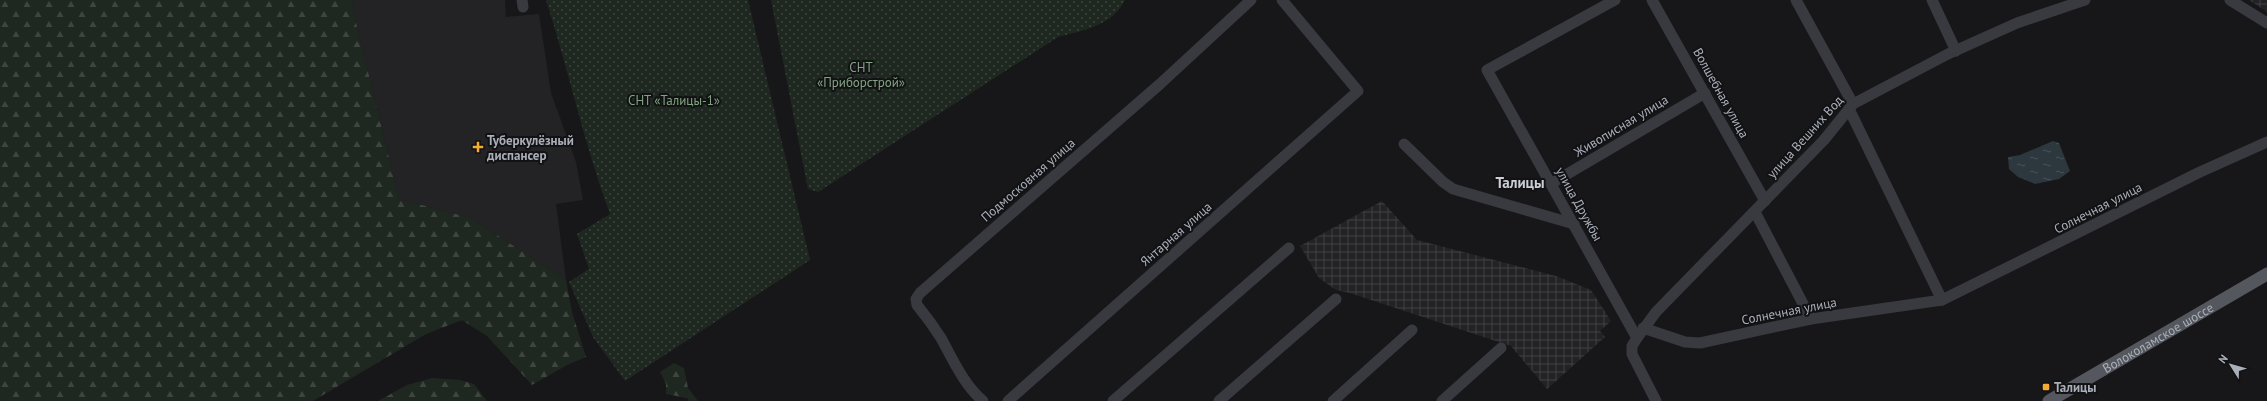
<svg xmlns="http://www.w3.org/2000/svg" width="2267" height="401" viewBox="0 0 2267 401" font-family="'PT Sans',sans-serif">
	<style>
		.built { fill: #232326 }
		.industrial { fill: url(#industrial-grid) }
		.forest { fill: url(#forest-firs) }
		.garden { fill: url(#garden-dots) }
		.water { fill: url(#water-ripples) }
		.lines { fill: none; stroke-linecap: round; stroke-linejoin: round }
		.minor { stroke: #383a3f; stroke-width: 11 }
		.major { stroke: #54575e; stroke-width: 13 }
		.poi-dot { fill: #f3ab36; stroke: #121214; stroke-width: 1.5 }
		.labels { text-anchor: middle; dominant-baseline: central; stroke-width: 4; stroke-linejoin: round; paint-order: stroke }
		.park-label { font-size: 13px; fill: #80a481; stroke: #121214 }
		.street-label { font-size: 13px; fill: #a9afb9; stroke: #121214 }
		.poi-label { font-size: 13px; font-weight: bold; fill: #a9afb9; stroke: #121214; text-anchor: start }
		.quarter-label { font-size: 15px; font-weight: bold; fill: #cbced5; stroke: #121214 }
	</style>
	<defs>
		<pattern id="industrial-grid" width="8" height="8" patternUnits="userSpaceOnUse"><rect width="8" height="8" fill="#232326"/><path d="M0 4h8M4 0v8" fill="none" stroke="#404043"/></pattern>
		<pattern id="forest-firs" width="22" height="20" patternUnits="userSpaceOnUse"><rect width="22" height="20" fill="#1f2820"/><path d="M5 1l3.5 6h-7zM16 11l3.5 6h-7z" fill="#3d453e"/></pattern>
		<pattern id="garden-dots" width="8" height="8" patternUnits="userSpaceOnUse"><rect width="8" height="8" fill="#1f2820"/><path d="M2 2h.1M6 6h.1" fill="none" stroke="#3d453e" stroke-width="1.8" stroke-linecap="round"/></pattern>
		<pattern id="water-ripples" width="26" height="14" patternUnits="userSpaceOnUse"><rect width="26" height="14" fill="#2d373e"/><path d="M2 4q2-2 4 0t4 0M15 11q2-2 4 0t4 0" fill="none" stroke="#495158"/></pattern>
	</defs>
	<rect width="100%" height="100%" fill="#171719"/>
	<path class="built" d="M 352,0 L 505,0 L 506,17 L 539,14 L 551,93 L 576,162 L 583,200 L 556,204 L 566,280 L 471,218 L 399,199 L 354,14 Z"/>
	<g class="industrial">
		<path d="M 2249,0 L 2267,0 L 2267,12 Z"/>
		<path d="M 1382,201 L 1417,240 L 1556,276 L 1591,290 L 1611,321 L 1600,331 L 1605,337 L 1547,389 L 1511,346 L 1350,293 L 1336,290 L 1319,278 L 1300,246 Z"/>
	</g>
	<g class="forest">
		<path d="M 0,0 L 352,0 L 354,14 L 399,199 L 471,218 L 566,280 L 572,312 L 586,357 L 567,365 L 532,385 L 487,336 L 462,320 L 426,334 L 313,401 L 0,401 Z"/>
		<path d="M 674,363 L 684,368 L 688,388 L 698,401 L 689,401 L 687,398 L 666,394 L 666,384 L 660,372 Z"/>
		<path d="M 432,378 L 460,380 L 474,384 L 487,401 L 378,401 L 407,385 Z"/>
	</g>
	<g class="garden">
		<path d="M 546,0 L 748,0 L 810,260 L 625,381 L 593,337 L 569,282 L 589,269 L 577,234 L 610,214 C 584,144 569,71 546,0 Z"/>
		<path d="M 771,0 L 1125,0 C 1112,26 1084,30 1058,37 L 818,192 L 808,189 Z"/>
	</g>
	<path class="water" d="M 2053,141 L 2059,143 L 2070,171 L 2059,179 L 2035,184 L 2018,177 L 2009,169 L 2008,157 L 2020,155 Z"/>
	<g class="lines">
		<g class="minor">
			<path d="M 522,0 L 523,7"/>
			<path d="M 1615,0 L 1487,70 L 1637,338 L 1632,346 L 1632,354 L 1656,401"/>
			<path d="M 1652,0 L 1765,201"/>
			<path d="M 1796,0 L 1853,104"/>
			<path d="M 1932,0 L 1956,51"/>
			<path d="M 2230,0 L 2267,23"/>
			<path d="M 1849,109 L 1942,300"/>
			<path d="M 1404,144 L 1443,182 L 1453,189 L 1574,224"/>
			<path d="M 1552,183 L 1705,93"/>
			<path d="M 1755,212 L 1811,319"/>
			<path d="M 1643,328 L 1685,342 L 1700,343 L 1811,319 L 1942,300 L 2200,172 L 2267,142"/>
			<path d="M 1637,338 L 1656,312 L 1824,140 L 1853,104 L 1948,54 L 2017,23 L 2085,0"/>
			<path d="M 983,401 C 964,385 953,360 941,338 C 934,327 926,316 917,305 L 916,299 L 920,293 L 1160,84 L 1251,0"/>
			<path d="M 1008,401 L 1358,91 L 1282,0"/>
			<path d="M 1113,401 L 1289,248"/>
			<path d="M 1219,401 L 1336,299"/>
			<path d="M 1333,401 L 1412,330"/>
			<path d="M 1442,401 L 1501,348"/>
		</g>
		<path class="major" id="s1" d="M 2049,401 L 2267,274"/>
	</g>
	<g class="poi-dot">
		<path d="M476 141h4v4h4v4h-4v4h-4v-4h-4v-4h4z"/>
		<rect x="2042" y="383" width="8" height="8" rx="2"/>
	</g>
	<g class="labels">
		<g class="park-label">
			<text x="861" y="67">СНТ<tspan x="861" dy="15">«Приборстрой»</tspan></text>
			<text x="674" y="100">СНТ «Талицы-1»</text>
		</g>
		<g class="street-label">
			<text transform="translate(1721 93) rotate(61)">Волшебная улица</text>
			<text transform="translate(1621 126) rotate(-31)">Живописная улица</text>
			<text transform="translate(1805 137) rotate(-48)">улица Вешних Вод</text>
			<text transform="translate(1028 180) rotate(-41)">Подмосковная улица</text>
			<text transform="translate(1579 204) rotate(61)">улица Дружбы</text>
			<text transform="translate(2098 208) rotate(-27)">Солнечная улица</text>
			<text transform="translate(1176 234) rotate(-41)">Янтарная улица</text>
			<text transform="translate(1789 311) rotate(-11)">Солнечная улица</text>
			<text stroke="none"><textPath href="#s1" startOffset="126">Волоколамское шоссе</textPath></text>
		</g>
		<g class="poi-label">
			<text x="487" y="140">Туберкулёзный<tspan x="487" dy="15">диспансер</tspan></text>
			<text x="2054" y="387">Талицы</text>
		</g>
		<g class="quarter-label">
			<text x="1520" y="182">Талицы</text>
		</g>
	</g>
	<g transform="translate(2231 365) rotate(307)" stroke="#121214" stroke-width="3" paint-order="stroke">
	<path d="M0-3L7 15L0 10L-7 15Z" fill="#a9afb9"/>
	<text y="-6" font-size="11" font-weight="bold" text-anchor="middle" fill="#a9afb9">N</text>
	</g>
</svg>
